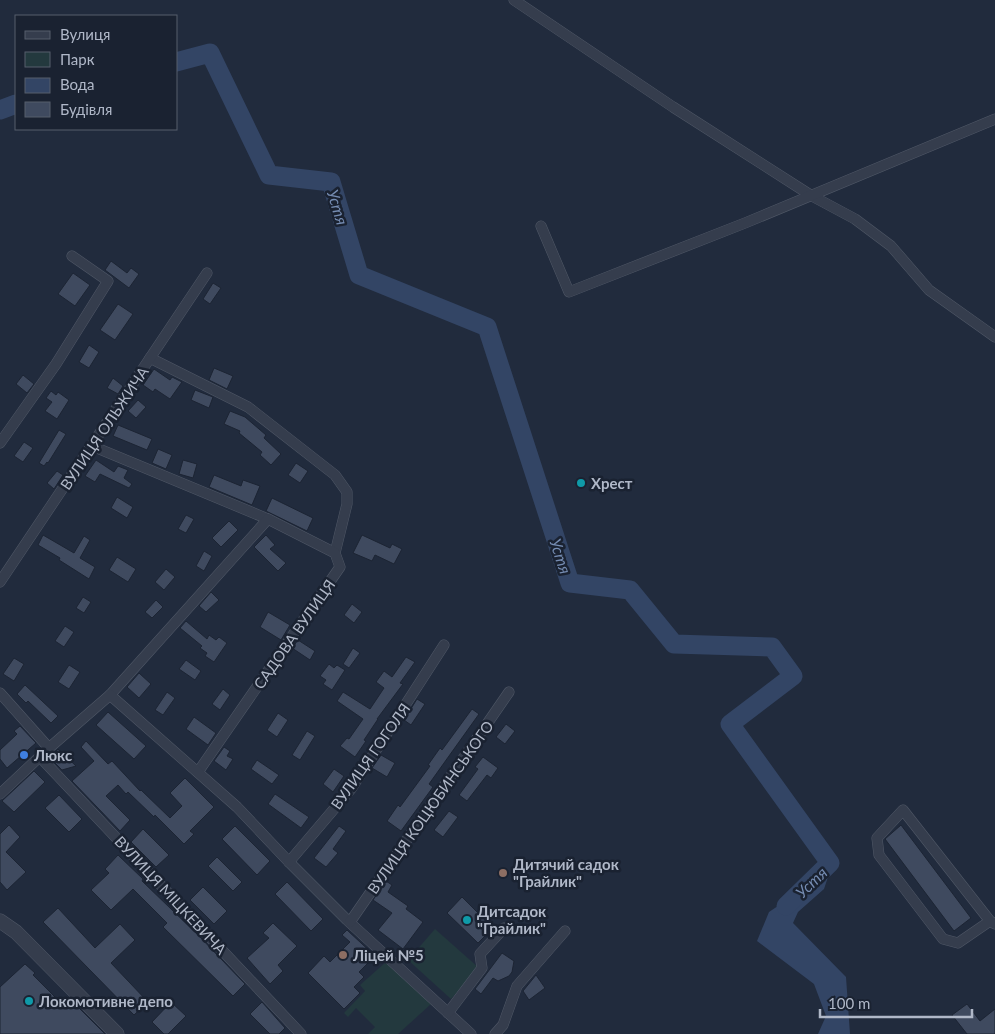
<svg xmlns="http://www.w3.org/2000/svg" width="995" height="1034" viewBox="0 0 995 1034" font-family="Lato,sans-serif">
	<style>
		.green { fill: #23393e }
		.water { fill: #334565 }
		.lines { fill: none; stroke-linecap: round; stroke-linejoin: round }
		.river { stroke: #334565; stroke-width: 19 }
		.building { fill: #3f4a5f; stroke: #1c2433 }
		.minor-casing { stroke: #505867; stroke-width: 11 }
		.tertiary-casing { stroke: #505867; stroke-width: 15 }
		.minor { stroke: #353d4d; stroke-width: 10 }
		.tertiary { stroke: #353d4d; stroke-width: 14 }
		.culture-dot { fill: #0f9aa8; stroke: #1a2231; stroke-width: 2 }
		.shop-dot { fill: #3f7fe0; stroke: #1a2231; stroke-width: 2 }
		.education-dot { fill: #8d6e63; stroke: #1a2231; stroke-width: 2 }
		.labels { text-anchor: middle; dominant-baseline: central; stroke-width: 5; stroke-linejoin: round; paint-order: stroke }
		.street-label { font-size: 15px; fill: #b0b8c8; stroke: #1a2231 }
		.poi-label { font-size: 15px; font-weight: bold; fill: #b0b8c8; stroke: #1a2231; text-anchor: start }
		.water-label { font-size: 16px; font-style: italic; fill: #758cb2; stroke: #1a2231 }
	</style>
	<rect width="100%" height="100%" fill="#212b3d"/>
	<g class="green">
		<path d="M 435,929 L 479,968 L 451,999 L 408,960 Z"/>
		<path d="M 386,962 L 431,1004 L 398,1034 L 368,1034 L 375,1027 L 356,1008 L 348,1017 L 344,1013 L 365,991 L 360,985 Z"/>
	</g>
	<path class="water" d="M 830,871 L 824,889 L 798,912 L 793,923 L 846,977 L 850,1034 L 818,1034 L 826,1016 L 814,984 L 757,941 L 769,912 Z"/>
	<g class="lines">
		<g class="river">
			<path d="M 176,62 L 210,53 L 269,175 L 331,182 L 359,275 L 487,327 L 570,583 L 630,590 L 674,644 L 772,647 L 793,676 L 730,724 L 830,863 L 786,906"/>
			<path d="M 0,110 L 16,104"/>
		</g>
	</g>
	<g class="building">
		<path d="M 111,261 L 127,273 L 131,268 L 139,274 L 129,288 L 105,270 Z"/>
		<path d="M 73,273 L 90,285 L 75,306 L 58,294 Z"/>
		<path d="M 213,283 L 221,288 L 210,304 L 203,299 Z"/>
		<path d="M 118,304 L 133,314 L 115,340 L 100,330 Z"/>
		<path d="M 89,345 L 99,352 L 89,368 L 79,362 Z"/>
		<path d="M 214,368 L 233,376 L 227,389 L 209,380 Z"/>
		<path d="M 154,369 L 170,380 L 172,377 L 182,382 L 170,399 L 155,389 L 153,392 L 143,385 Z"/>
		<path d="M 23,375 L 34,384 L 27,393 L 16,384 Z"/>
		<path d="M 113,378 L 123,386 L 118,394 L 107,388 Z"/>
		<path d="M 195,390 L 213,397 L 209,408 L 191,400 Z"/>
		<path d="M 51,391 L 56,395 L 58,392 L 69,400 L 57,419 L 45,411 L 52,402 L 46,398 Z"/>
		<path d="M 138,400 L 146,407 L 136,418 L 128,411 Z"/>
		<path d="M 230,411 L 245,417 L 266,435 L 264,438 L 281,454 L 271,465 L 260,455 L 262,452 L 239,433 L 240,431 L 224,424 Z"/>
		<path d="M 118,425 L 152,439 L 147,450 L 113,436 Z"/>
		<path d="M 59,430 L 66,434 L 48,463 L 47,462 L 44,466 L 39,463 Z"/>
		<path d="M 24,442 L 33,448 L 23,462 L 14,456 Z"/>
		<path d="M 158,449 L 172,455 L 166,469 L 152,463 Z"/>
		<path d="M 96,460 L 114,472 L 118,466 L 128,470 L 124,478 L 132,484 L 129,488 L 100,474 L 95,482 L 85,476 Z"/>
		<path d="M 183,460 L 197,464 L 193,478 L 179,474 Z"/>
		<path d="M 296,463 L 308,471 L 300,483 L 288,475 Z"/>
		<path d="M 57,471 L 63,475 L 54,489 L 47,483 Z"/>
		<path d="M 214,475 L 241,486 L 243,480 L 260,486 L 252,505 L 209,487 Z"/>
		<path d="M 117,497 L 133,507 L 127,518 L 111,508 Z"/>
		<path d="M 272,498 L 313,518 L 307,531 L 266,511 Z"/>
		<path d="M 186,515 L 194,519 L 186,533 L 178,529 Z"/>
		<path d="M 229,521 L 238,530 L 221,547 L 212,538 Z"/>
		<path d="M 43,535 L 74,553 L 84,536 L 90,540 L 80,558 L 95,567 L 89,579 L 59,560 L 60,558 L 38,545 Z"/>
		<path d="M 266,535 L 275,545 L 270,549 L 286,563 L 278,571 L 254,547 Z"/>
		<path d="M 362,535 L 390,548 L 392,544 L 402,549 L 394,564 L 375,555 L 372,561 L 353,553 Z"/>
		<path d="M 204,551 L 212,556 L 204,571 L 196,566 Z"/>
		<path d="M 117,557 L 136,569 L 128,582 L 109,570 Z"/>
		<path d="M 166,569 L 175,577 L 164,590 L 155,582 Z"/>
		<path d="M 211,592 L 219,600 L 206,612 L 199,606 Z"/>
		<path d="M 83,597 L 91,602 L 84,613 L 76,608 Z"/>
		<path d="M 156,600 L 163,607 L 152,618 L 145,612 Z"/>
		<path d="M 352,604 L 362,612 L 354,623 L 344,615 Z"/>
		<path d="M 268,612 L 290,625 L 281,640 L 260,627 Z"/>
		<path d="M 186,621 L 207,639 L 209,635 L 216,640 L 219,637 L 227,643 L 214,662 L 205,656 L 207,653 L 200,648 L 202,646 L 180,628 Z"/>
		<path d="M 65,626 L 74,632 L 64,647 L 55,641 Z"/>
		<path d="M 298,640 L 315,651 L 310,660 L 292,648 Z"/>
		<path d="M 353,648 L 360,653 L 349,668 L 343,664 Z"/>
		<path d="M 406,657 L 415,662 L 400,683 L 403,684 L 377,719 L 378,719 L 364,740 L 366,741 L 355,757 L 340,746 L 347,738 L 349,739 L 363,719 L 337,701 L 343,692 L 370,709 L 384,688 L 376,682 L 384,671 L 392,677 Z"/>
		<path d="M 14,658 L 24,664 L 14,681 L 3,674 Z"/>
		<path d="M 186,660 L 201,671 L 195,680 L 179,669 Z"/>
		<path d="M 329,664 L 334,668 L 337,665 L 345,670 L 332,690 L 323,684 L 326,680 L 320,676 Z"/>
		<path d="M 69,665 L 80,672 L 69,689 L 58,682 Z"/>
		<path d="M 139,673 L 151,684 L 139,698 L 127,687 Z"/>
		<path d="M 25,685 L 58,716 L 51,723 L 28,701 L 26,703 L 17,694 Z"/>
		<path d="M 223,689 L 230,695 L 220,710 L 212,704 Z"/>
		<path d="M 167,692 L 175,698 L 163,715 L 155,710 Z"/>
		<path d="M 417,699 L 425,704 L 411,725 L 404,720 Z"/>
		<path d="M 472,709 L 479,714 L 429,784 L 433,787 L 401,831 L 387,821 L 398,805 L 400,807 L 430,766 L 428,765 L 440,748 L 442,750 Z"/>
		<path d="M 108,712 L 146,746 L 134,759 L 96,725 Z"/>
		<path d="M 278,713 L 288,720 L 277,737 L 267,730 Z"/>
		<path d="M 194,717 L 216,733 L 208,745 L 186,729 Z"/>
		<path d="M 506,724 L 515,731 L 505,744 L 496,737 Z"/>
		<path d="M 20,726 L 36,743 L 7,768 L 0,759 L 0,750 L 17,734 L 14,731 Z"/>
		<path d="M 307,731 L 315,736 L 300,760 L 292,755 Z"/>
		<path d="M 86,741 L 108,764 L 112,761 L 140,791 L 141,790 L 170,818 L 182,806 L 170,793 L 185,778 L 214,807 L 190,831 L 194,834 L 184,844 L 155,815 L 154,817 L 128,792 L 126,794 L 118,785 L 106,796 L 130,820 L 120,831 L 72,781 L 94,761 L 81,747 Z"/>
		<path d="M 224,747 L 230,751 L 227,756 L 233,759 L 226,770 L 214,761 Z"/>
		<path d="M 58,749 L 76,766 L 62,770 L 51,759 L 53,754 Z"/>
		<path d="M 381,755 L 395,763 L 387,777 L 372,768 Z"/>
		<path d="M 483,757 L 498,768 L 491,778 L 487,775 L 467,801 L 459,795 L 478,769 L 475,767 Z"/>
		<path d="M 257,760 L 279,775 L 272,784 L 251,769 Z"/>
		<path d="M 334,769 L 344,776 L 333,792 L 323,784 Z"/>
		<path d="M 34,771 L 45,782 L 14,812 L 2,801 Z"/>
		<path d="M 275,794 L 309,817 L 301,828 L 268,804 Z"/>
		<path d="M 59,795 L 82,819 L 69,832 L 45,808 Z"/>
		<path d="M 449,811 L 458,817 L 443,837 L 434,830 Z"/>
		<path d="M 9,825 L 20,837 L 6,852 L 26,872 L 7,890 L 0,882 L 0,834 Z"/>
		<path d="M 901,825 L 971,918 L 954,931 L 885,839 Z"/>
		<path d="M 235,826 L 270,861 L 257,875 L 222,839 Z"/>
		<path d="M 339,826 L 346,831 L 333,849 L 338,853 L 326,867 L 314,858 Z"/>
		<path d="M 143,829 L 169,855 L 156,867 L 131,842 Z"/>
		<path d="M 118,855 L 143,879 L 142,881 L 199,936 L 245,984 L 233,996 L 163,927 L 167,923 L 133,889 L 111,910 L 91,890 L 109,873 L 105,869 Z"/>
		<path d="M 217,857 L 242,882 L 233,891 L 208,866 Z"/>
		<path d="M 386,881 L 392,885 L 388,892 L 408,906 L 406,909 L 423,922 L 403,949 L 378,930 L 392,913 L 373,900 Z"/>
		<path d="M 287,882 L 323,919 L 311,931 L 275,894 Z"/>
		<path d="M 203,887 L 227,911 L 214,924 L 190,900 Z"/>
		<path d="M 462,897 L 493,928 L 478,943 L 447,913 Z"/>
		<path d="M 58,908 L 95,948 L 120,924 L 135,940 L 111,963 L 148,1002 L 134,1015 L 43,922 Z"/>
		<path d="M 273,923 L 297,946 L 278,965 L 283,971 L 270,984 L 247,958 L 269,938 L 263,933 Z"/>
		<path d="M 347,930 L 375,956 L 359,972 L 364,977 L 354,987 L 360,993 L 344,1009 L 308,973 L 324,956 L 330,962 L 350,942 L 342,935 Z"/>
		<path d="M 502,953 L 514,961 L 512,972 L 509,976 L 498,981 L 493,978 L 481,994 L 475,989 Z"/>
		<path d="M 25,964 L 35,973 L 33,975 L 63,1005 L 70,999 L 105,1034 L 0,1034 L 0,987 Z"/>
		<path d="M 536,975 L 545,988 L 529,1000 L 523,991 Z"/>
		<path d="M 171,1002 L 186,1016 L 168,1034 L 164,1034 L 152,1022 Z"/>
		<path d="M 262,1002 L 285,1028 L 279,1034 L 270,1034 L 250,1014 Z"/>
		<path d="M 967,1004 L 980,1021 L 995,1009 L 995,1034 L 967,1034 L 952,1015 Z"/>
	</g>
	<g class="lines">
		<defs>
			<g id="minor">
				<path d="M 514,0 L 673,107 L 812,196 L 855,219 L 891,246 L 929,290 L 995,337"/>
				<path d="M 541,226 L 569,292 L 745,223 L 995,119"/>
				<path d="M 150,358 L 248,407 L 335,475 L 347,492 L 347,504 L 335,553"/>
				<path d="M 0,443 L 56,364 L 108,281 L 72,256"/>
				<path d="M 92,446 L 268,519"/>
				<path d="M 0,582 L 207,273"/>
				<path d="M 0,693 L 49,748 L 0,794"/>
				<path d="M 110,695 L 268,519 L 335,553 L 340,567 L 198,772"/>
				<path d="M 49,748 L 110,695 L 237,807 L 289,862 L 347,920 L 471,1034"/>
				<path d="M 40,757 L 301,1034"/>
				<path d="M 289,862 L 351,789 L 444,645"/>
				<path d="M 990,921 L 958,943 L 943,939 L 879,855 L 877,838 L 903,810 L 990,921 L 995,924"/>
				<path d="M 350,922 L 509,692"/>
				<path d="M 448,1013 L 482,968 L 480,954 L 504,928"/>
				<path d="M 495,1034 L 503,1025 L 517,986 L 565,931"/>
			</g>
			<path id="tertiary" d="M 0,921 L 16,932 L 117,1034"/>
		</defs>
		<use href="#minor" class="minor-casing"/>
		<use href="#tertiary" class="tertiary-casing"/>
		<use href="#minor" class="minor"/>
		<use href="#tertiary" class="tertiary"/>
	</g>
	<g class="culture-dot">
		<circle cx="581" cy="483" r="5"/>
		<circle cx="467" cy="920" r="5"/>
		<circle cx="29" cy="1001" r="5"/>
	</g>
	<circle class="shop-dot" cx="24" cy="755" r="5"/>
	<g class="education-dot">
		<circle cx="503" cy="873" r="5"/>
		<circle cx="343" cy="955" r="5"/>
	</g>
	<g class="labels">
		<g class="street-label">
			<text transform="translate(104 428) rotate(-56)">ВУЛИЦЯ ОЛЬЖИЧА</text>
			<text transform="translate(294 634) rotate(-55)">САДОВА ВУЛИЦЯ</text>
			<text transform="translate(370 756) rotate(-55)">ВУЛИЦЯ ГОГОЛЯ</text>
			<text transform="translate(430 807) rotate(-55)">ВУЛИЦЯ КОЦЮБИНСЬКОГО</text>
			<text transform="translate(171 895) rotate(47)">ВУЛИЦЯ МІЦКЕВИЧА</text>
		</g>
		<g class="poi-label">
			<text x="591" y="483">Хрест</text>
			<text x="34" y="755">Люкс</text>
			<text x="513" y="864">Дитячий садок<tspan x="513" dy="17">"Грайлик"</tspan></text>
			<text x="477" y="911">Дитсадок<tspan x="477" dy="17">"Грайлик"</tspan></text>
			<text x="353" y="955">Ліцей №5</text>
			<text x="39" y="1001">Локомотивне депо</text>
		</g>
		<g class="water-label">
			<text transform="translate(338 207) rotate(73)">Устя</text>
			<text transform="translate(561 556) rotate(72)">Устя</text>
			<text transform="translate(811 882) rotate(-44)">Устя</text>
		</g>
	</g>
	<rect x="15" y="15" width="162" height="115" fill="#1a2231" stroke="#565e6d"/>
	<rect x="25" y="31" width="25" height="8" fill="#353d4d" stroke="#565e6d"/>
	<text x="60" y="40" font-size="15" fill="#b0b8c8">Вулиця</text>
	<rect x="25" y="52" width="25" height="15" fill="#23393e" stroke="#565e6d"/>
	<text x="60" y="65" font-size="15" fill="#b0b8c8">Парк</text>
	<rect x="25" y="78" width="25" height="15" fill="#334565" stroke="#565e6d"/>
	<text x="60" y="90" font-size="15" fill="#b0b8c8">Вода</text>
	<rect x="25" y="102" width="25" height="15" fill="#3f4a5f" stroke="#565e6d"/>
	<text x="60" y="115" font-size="15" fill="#b0b8c8">Будівля</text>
	<path d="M820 1009v8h152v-8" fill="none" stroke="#b0b8c8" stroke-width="2.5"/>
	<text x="828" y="1009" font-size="15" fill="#b0b8c8" stroke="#1a2231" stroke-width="4" paint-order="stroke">100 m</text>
</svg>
